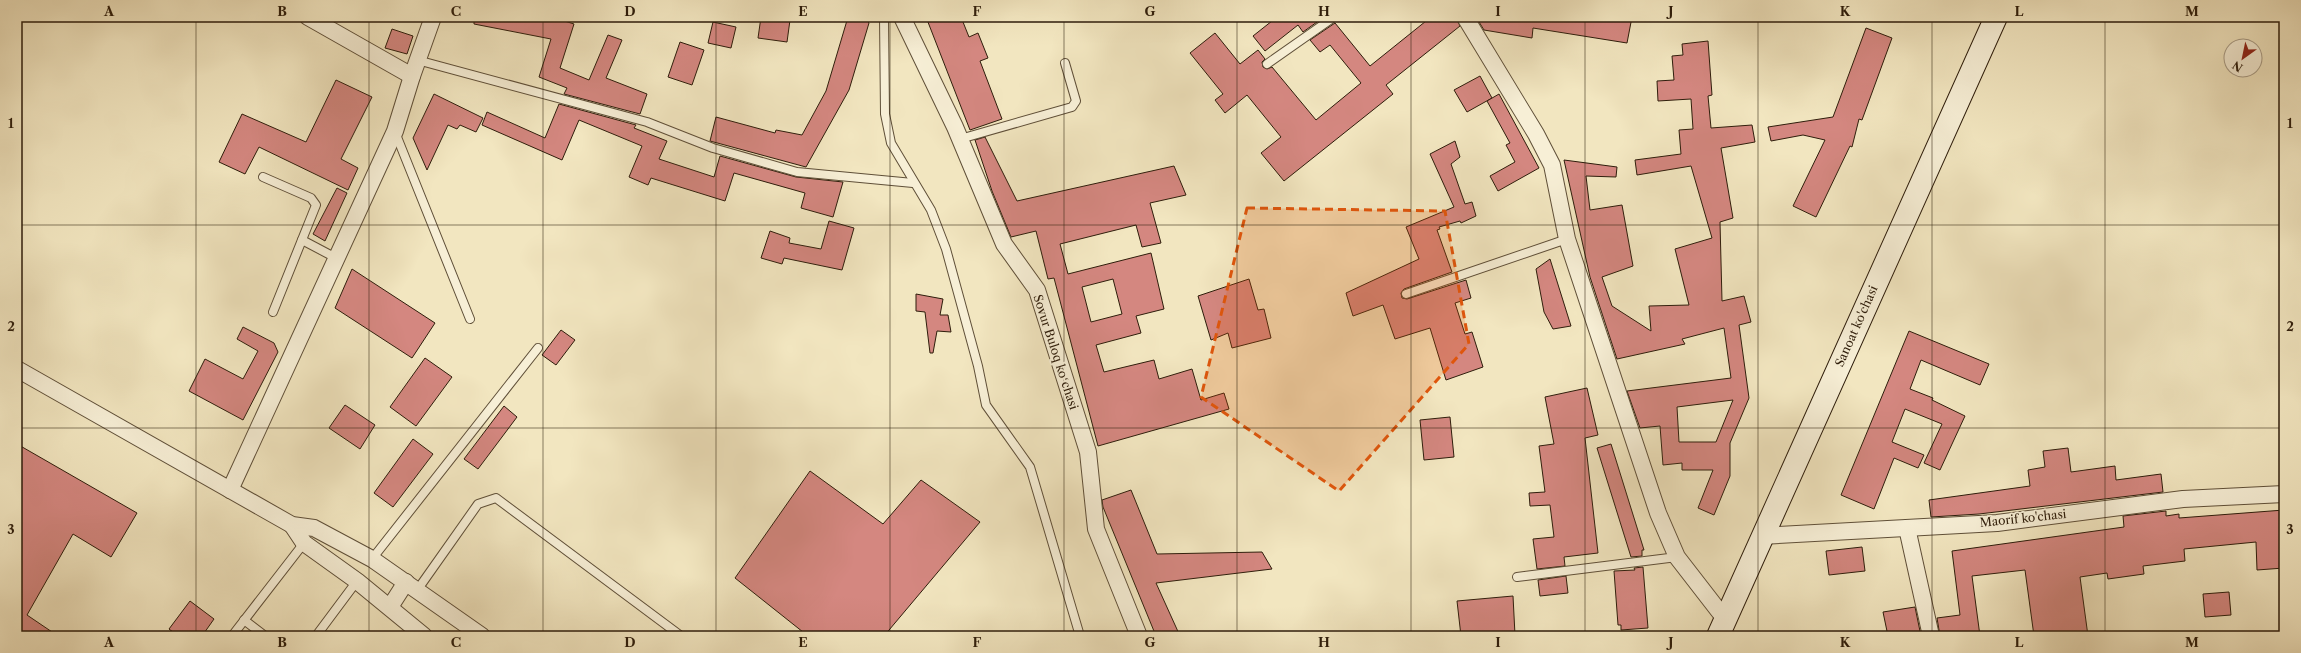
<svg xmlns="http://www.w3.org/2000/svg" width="2301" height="653" viewBox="0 0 2301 653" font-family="'Libre Caslon Text',serif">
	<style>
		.building { fill: #d48780; stroke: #2e1d0b; fill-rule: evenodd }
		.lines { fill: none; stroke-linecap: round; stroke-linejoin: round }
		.lane-casing { stroke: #5f4f38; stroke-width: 10 }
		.street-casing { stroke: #5f4f38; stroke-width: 18 }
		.secondary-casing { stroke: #2e1d0b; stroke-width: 24 }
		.lane { stroke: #f7efd6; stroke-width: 8 }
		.street { stroke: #f7efd6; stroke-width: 16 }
		.secondary { stroke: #f7efd6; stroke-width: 22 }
		.marked { fill: #df560c; fill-opacity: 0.2; stroke: #df560c; stroke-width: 3; stroke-dasharray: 8 5; stroke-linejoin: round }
		.grid { fill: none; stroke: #2e1d0b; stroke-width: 1; stroke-opacity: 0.55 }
		.labels { text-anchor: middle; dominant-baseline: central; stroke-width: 3.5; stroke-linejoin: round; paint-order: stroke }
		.street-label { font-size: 12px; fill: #2e1d0b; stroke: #f7efd6 }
		.neatline { fill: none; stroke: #2e1d0b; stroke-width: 1.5 }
		.grid-label { font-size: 13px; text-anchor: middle; font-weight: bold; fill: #2e1d0b }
	</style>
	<rect width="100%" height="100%" fill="#f2e6c0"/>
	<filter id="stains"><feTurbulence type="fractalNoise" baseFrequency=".005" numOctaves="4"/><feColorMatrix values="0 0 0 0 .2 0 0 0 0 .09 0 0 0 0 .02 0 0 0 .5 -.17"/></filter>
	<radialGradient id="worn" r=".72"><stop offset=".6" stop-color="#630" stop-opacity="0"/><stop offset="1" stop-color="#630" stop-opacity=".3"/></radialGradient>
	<g class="building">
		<path d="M 474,17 L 552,17 L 574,24 L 560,68 L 589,80 L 608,35 L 622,40 L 606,78 L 647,94 L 640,114 L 564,94 L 567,88 L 539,77 L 551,39 L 474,24 Z"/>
		<path d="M 761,17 L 790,20 L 787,42 L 758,38 Z"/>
		<path d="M 848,17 L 864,17 L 869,23 L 849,90 L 806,167 L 710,141 L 716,117 L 775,133 L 776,130 L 802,135 L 826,91 Z"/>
		<path d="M 926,17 L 961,17 L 969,37 L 978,33 L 988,58 L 980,61 L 1002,119 L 970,130 Z"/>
		<path d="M 1277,17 L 1324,17 L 1303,32 L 1298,25 L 1265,51 L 1253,36 Z"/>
		<path d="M 1431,17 L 1456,17 L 1460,26 L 1386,85 L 1393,94 L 1284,181 L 1261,153 L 1281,137 L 1247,95 L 1225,113 L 1215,100 L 1223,94 L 1190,53 L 1215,33 L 1240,64 L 1258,50 L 1265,59 L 1262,62 L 1263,67 L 1267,69 L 1272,67 L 1316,120 L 1361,83 L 1330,45 L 1320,52 L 1310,40 L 1335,23 L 1370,66 Z"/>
		<path d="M 1476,17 L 1632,17 L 1627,43 L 1533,28 L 1532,38 L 1484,30 Z"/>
		<path d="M 713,22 L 736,27 L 731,48 L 708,43 Z"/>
		<path d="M 1866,28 L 1892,38 L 1862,120 L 1859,119 L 1852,147 L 1850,146 L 1816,217 L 1793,206 L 1825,140 L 1803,135 L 1771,141 L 1768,127 L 1833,117 Z"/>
		<path d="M 392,29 L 413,36 L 407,54 L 385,48 Z"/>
		<path d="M 1708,41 L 1712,95 L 1708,96 L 1711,128 L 1752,125 L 1755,142 L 1721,148 L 1733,218 L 1720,222 L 1722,301 L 1744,296 L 1751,322 L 1739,325 L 1749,398 L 1730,443 L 1730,476 L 1714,515 L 1698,508 L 1713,470 L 1682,470 L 1682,463 L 1663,465 L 1660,426 L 1640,428 L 1627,391 L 1731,378 L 1724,328 L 1682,339 L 1685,344 L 1617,359 L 1590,277 L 1564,160 L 1617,167 L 1616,177 L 1586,176 L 1590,210 L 1622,205 L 1633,266 L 1602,277 L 1612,306 L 1651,331 L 1649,306 L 1689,305 L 1675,249 L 1712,238 L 1691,166 L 1637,175 L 1635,160 L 1681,154 L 1679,130 L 1693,129 L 1691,99 L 1658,101 L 1657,81 L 1674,80 L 1672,56 L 1683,55 L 1682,44 ZM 1733,400 L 1716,442 L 1679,442 L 1677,407 Z"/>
		<path d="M 680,42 L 704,50 L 692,85 L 668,77 Z"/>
		<path d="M 1480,76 L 1492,98 L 1467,112 L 1454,90 Z"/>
		<path d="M 336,80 L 372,97 L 341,159 L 358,168 L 348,190 L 259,147 L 245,174 L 219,162 L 242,114 L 306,142 Z"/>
		<path d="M 434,94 L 483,118 L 476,132 L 460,125 L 457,129 L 448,125 L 427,170 L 413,138 Z"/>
		<path d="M 1499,94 L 1539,168 L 1498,191 L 1490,176 L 1515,162 L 1506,145 L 1510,143 L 1487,101 Z"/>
		<path d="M 559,104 L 636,125 L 634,128 L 667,141 L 659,159 L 714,177 L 720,156 L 796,177 L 843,182 L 833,217 L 801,208 L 805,193 L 734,173 L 725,201 L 651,178 L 648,185 L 629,177 L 642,146 L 579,120 L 562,160 L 482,125 L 487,112 L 545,138 Z"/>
		<path d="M 985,137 L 1017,201 L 1174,166 L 1186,195 L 1150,203 L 1161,243 L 1142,247 L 1136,225 L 1060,244 L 1068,274 L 1151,253 L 1164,309 L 1136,316 L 1141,333 L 1096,345 L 1104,372 L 1154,360 L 1159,379 L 1192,369 L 1201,400 L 1224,393 L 1229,409 L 1098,446 L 1054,278 L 1048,279 L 1036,231 L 1011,237 L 992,191 L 975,140 ZM 1113,279 L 1122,314 L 1091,322 L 1082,287 Z"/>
		<path d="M 1455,141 L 1460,157 L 1451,164 L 1465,204 L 1472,202 L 1476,216 L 1461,223 L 1460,221 L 1439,227 L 1440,229 L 1437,230 L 1452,272 L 1404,289 L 1401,293 L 1402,298 L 1407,299 L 1466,280 L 1471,298 L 1455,303 L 1465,334 L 1472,332 L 1483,367 L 1446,380 L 1430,328 L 1395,339 L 1383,305 L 1353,316 L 1346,293 L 1419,259 L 1406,227 L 1454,207 L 1430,154 Z"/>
		<path d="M 337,188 L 347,193 L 325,241 L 313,234 Z"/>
		<path d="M 829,221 L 854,228 L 842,270 L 784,258 L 782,264 L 761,258 L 770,231 L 790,238 L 789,243 L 821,249 Z"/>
		<path d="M 1550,259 L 1571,326 L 1553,329 L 1544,312 L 1536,269 Z"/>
		<path d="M 352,269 L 435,323 L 412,358 L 335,308 Z"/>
		<path d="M 1249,279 L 1258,310 L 1264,309 L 1271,338 L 1232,348 L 1228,333 L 1211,340 L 1198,296 Z"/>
		<path d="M 916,294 L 943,299 L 940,315 L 948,315 L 951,332 L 937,331 L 933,353 L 930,353 L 925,312 L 916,311 Z"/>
		<path d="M 243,327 L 274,343 L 278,352 L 243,420 L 189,391 L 205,359 L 243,379 L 258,351 L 237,339 Z"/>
		<path d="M 561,330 L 575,340 L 556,365 L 542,355 Z"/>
		<path d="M 1909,331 L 1989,364 L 1980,385 L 1921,360 L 1910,389 L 1933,398 L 1932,400 L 1965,416 L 1940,470 L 1924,463 L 1942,424 L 1905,409 L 1892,442 L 1924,455 L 1918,468 L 1894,458 L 1874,509 L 1841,495 Z"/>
		<path d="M 425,358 L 452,377 L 416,426 L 390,407 Z"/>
		<path d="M 1587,388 L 1598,435 L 1585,438 L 1598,553 L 1564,557 L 1565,566 L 1537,569 L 1533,539 L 1554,537 L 1550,505 L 1530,506 L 1529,493 L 1545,492 L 1539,446 L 1554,444 L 1545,397 Z"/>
		<path d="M 345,405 L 375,425 L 360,449 L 329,428 Z"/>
		<path d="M 504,406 L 517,417 L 478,469 L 464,459 Z"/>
		<path d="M 1450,417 L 1454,457 L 1424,460 L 1420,420 Z"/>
		<path d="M 413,439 L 433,454 L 393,507 L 374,493 Z"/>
		<path d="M 17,444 L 137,513 L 111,557 L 73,534 L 27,615 L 58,636 L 17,636 Z"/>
		<path d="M 1611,444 L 1644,550 L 1642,550 L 1642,556 L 1631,557 L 1597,448 Z"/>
		<path d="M 2068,448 L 2071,472 L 2115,466 L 2116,480 L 2161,474 L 2163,492 L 1979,514 L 1931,517 L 1929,500 L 2030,486 L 2028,470 L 2045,467 L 2043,451 Z"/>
		<path d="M 810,471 L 883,524 L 921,480 L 980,522 L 884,636 L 808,636 L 735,578 Z"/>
		<path d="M 1131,490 L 1157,554 L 1262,552 L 1272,569 L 1156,583 L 1180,636 L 1156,636 L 1103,507 L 1102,500 Z"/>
		<path d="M 2284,510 L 2284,568 L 2257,570 L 2256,542 L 2184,549 L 2185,561 L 2143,566 L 2144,574 L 2108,579 L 2107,573 L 2080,577 L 2088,636 L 2034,636 L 2025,570 L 1972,576 L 1980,636 L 1940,636 L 1937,618 L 1960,615 L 1952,551 L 2124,527 L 2123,516 L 2166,511 L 2166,516 L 2179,514 L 2179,518 Z"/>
		<path d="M 1862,547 L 1865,571 L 1829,575 L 1826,551 Z"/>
		<path d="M 1643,567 L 1648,628 L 1621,630 L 1621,625 L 1618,625 L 1614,571 L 1635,570 L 1634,568 Z"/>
		<path d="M 1566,576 L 1568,593 L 1540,596 L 1538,580 Z"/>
		<path d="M 2229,592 L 2231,615 L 2205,617 L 2203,594 Z"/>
		<path d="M 1513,596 L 1515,635 L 1461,636 L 1457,601 Z"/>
		<path d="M 190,601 L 214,619 L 202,636 L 178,636 L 169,629 Z"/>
		<path d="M 1915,607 L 1921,636 L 1888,636 L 1883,612 Z"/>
	</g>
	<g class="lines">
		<defs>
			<g id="lane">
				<path d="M 884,17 L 885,114 L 891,143 L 931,210 L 946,249 L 978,366 L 986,405 L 1030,467 L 1080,636"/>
				<path d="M 417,60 L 647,122 L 713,148 L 797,172 L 913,183"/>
				<path d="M 1267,64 L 1334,17"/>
				<path d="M 395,132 L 470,319"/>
				<path d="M 960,139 L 1072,107 L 1076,101 L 1065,63"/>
				<path d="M 263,177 L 311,198 L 316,205 L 273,312"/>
				<path d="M 302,240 L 338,259"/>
				<path d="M 1406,294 L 1567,239"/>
				<path d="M 372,559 L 538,348"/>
				<path d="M 1517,577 L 1677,557"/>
				<path d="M 418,589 L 478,504 L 496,498 L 681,636"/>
				<path d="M 244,620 L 265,636"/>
				<path d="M 232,636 L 304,543"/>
				<path d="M 316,636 L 357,581"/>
			</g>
			<g id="street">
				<path d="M 308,17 L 412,76"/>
				<path d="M 902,17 L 955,127 L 1004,244 L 1037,290 L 1088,452 L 1096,529 L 1139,636"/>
				<path d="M 1465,17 L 1536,134 L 1552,165 L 1567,239 L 1658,513 L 1677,557 L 1725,619"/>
				<path d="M 17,369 L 292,525 L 314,528 L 372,559 L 482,636"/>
				<path d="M 230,490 L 395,131 L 412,76 L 433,17"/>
				<path d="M 292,525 L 304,543 L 357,581 L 424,636"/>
				<path d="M 1907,528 L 1931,636"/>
				<path d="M 1761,536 L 1997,523 L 2183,499 L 2284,494"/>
				<path d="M 390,607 L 406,582"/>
			</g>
			<path id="secondary" d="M 1718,636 L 1996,17"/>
		</defs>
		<use href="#lane" class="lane-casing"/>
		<use href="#street" class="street-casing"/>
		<use href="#secondary" class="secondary-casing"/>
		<use href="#lane" class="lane"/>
		<use href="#street" class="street"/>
		<use href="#secondary" class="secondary"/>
	</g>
	<path class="marked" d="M 1247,208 L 1445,211 L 1469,344 L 1339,491 L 1201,397 Z"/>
	<path class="grid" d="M 196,17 L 196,636M 369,17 L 369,636M 543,17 L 543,636M 716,17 L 716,636M 890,17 L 890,636M 1064,17 L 1064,636M 1237,17 L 1237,636M 1411,17 L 1411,636M 1585,17 L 1585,636M 1758,17 L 1758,636M 1932,17 L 1932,636M 2105,17 L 2105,636M 17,225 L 2284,225M 17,428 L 2284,428"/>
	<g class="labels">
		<g class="street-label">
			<text transform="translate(1856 326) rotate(-66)">Sanoat ko'chasi</text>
			<text transform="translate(1056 352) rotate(72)">Sovur Buloq koʻchasi</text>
			<text transform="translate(2023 518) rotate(-6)">Maorif ko'chasi</text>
		</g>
	</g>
	<rect width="2301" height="653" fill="none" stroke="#f2e6c0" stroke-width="44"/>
	<g transform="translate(2243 58) rotate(213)"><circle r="19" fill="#f7efd6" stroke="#a79b85"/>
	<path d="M0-3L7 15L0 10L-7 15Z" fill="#8f2418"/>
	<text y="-6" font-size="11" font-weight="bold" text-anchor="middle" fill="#2e1d0b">N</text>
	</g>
	<rect x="22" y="22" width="2257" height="609" class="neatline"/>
	<g class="grid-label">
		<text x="109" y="16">A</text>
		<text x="282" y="16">B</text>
		<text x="456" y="16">C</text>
		<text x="630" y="16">D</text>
		<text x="803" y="16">E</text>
		<text x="977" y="16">F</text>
		<text x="1150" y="16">G</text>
		<text x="1324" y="16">H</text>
		<text x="1498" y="16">I</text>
		<text x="1671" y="16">J</text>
		<text x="1845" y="16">K</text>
		<text x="2019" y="16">L</text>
		<text x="2192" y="16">M</text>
		<text x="11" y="128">1</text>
		<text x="2290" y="128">1</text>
		<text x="11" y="331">2</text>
		<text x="2290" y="331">2</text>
		<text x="11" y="534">3</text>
		<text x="2290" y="534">3</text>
		<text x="109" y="647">A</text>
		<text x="282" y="647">B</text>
		<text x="456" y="647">C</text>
		<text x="630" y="647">D</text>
		<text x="803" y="647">E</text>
		<text x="977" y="647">F</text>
		<text x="1150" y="647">G</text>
		<text x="1324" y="647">H</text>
		<text x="1498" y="647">I</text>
		<text x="1671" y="647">J</text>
		<text x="1845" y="647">K</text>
		<text x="2019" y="647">L</text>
		<text x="2192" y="647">M</text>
	</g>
	<rect width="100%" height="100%" filter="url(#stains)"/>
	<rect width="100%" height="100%" fill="url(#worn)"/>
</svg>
